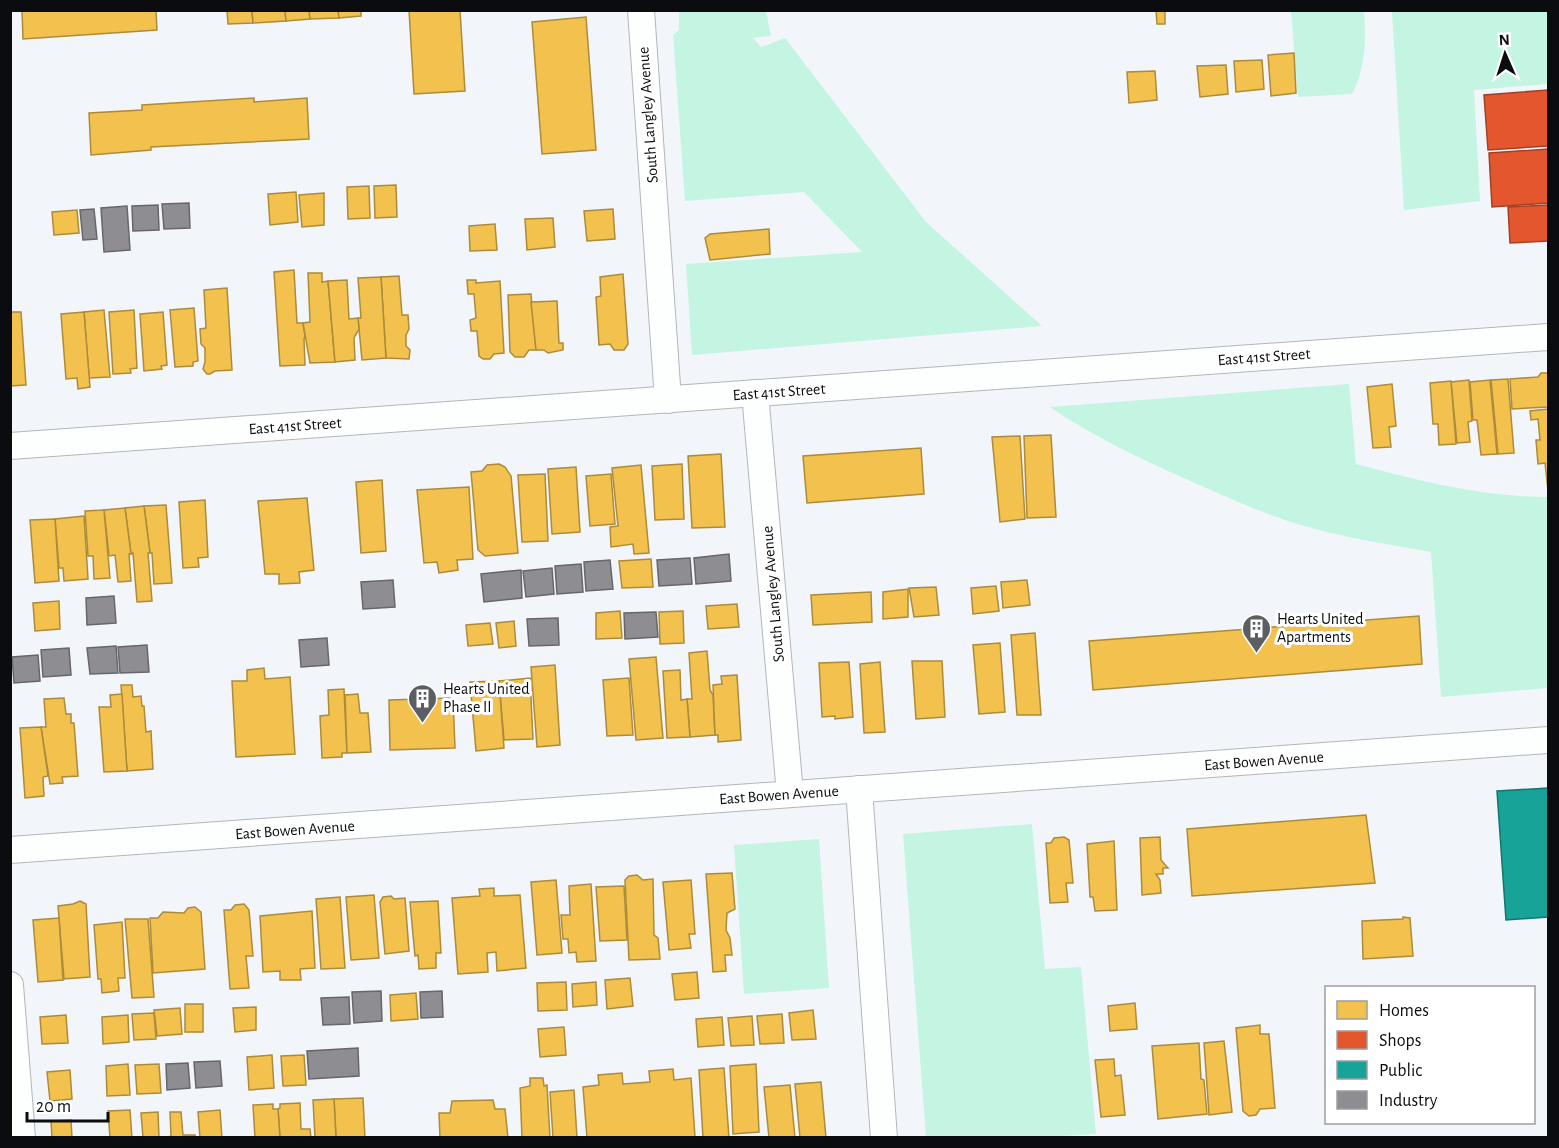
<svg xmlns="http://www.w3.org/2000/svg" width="1559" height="1148" viewBox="0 0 1559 1148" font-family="'Alegreya Sans',sans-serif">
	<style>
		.green { fill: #c4f5e2 }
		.homes { fill: #f2c14e; stroke: #ac8b3b; stroke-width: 1.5 }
		.shops { fill: #e4572e; stroke: #a34025; stroke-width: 1.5 }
		.public { fill: #17a398; stroke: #13766f; stroke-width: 1.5 }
		.industry { fill: #8d8d92; stroke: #66666b; stroke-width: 1.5 }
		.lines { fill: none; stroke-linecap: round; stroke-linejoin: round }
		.street-casing { stroke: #b3b6ba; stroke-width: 28 }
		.street { stroke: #fdfefe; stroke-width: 26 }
		.labels { text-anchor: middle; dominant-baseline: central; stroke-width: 6; stroke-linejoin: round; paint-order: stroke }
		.street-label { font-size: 16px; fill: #0a0c0f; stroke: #fff }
		.poi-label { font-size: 16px; fill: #0a0c0f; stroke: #fff; text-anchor: start }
	</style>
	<rect width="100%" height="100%" fill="#f2f6fb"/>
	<g class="green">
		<path d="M 679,11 L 766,11 L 771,36 L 753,38 L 761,47 L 785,38 L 926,222 L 1042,326 L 692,355 L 686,264 L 862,252 L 804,192 L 685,201 L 673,35 L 679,30 Z"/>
		<path d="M 1291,11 L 1364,11 C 1366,41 1366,66 1352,94 L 1298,97 Z"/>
		<path d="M 1392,11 L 1548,11 L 1548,84 L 1474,90 L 1480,201 L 1404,210 Z"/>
		<path d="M 1349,384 L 1356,464 C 1420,481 1482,497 1548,497 L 1548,688 L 1441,697 L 1431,552 C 1386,544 1340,537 1297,524 C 1262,513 1228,498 1195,483 C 1145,461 1095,438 1050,407 Z"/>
		<path d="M 1032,824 L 1045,969 L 1081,967 L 1096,1134 L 1031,1138 L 926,1137 L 903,834 Z"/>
		<path d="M 819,839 L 829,988 L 744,994 L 734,845 Z"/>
	</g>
	<g class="homes">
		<path d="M 22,10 L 156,10 L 157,30 L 23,39 Z"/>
		<path d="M 227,10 L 252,10 L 253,23 L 228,24 Z"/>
		<path d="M 252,10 L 285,10 L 286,21 L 253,23 Z"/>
		<path d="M 285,10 L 309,10 L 310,19 L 286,21 Z"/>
		<path d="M 309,10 L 338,10 L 339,18 L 310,19 Z"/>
		<path d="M 338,10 L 361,10 L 361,16 L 339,18 Z"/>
		<path d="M 409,10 L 460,10 L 465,91 L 414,94 Z"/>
		<path d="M 1156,10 L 1165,10 L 1165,24 L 1157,24 Z"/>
		<path d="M 586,17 L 596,150 L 542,154 L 532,22 Z"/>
		<path d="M 1294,53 L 1296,93 L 1271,96 L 1268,55 Z"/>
		<path d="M 1262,60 L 1264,89 L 1236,92 L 1234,61 Z"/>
		<path d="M 1226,65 L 1228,94 L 1200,97 L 1197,66 Z"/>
		<path d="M 1155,71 L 1157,100 L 1129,103 L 1127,72 Z"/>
		<path d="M 254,98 L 254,102 L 307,98 L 309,139 L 151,147 L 151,150 L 91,155 L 89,113 L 142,110 L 142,105 Z"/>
		<path d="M 396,185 L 397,217 L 375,218 L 374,186 Z"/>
		<path d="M 369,186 L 370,218 L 348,219 L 347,187 Z"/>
		<path d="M 296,192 L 298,222 L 270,225 L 268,194 Z"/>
		<path d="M 324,193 L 324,225 L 302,227 L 299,195 Z"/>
		<path d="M 613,209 L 615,239 L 587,241 L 584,211 Z"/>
		<path d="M 77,210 L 79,233 L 54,235 L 52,212 Z"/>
		<path d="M 553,218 L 555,247 L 527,250 L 525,219 Z"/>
		<path d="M 495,224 L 497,250 L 470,251 L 469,226 Z"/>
		<path d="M 769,229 L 770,254 L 710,260 L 705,238 L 710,234 Z"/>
		<path d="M 294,270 L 297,323 L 303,323 L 305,336 L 304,339 L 305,365 L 280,366 L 274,272 Z"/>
		<path d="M 308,273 L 322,273 L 322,282 L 328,281 L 335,362 L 310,363 L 303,323 L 310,322 Z"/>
		<path d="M 623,274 L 628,344 L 624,350 L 614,350 L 610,344 L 599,345 L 596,297 L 601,296 L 600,277 Z"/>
		<path d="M 399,276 L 402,315 L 408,315 L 409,329 L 406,335 L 406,346 L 410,350 L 409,359 L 386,358 L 381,277 Z"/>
		<path d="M 381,277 L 386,358 L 362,360 L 358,318 L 361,318 L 358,278 Z"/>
		<path d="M 347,280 L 349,319 L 358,318 L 359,329 L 354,338 L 355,360 L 335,362 L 328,281 Z"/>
		<path d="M 467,280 L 476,280 L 476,283 L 500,281 L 504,353 L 494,354 L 490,359 L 483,359 L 479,356 L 477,331 L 471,331 L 470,320 L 476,318 L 474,294 L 468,294 Z"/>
		<path d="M 227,288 L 232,370 L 215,371 L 210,374 L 207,374 L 203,369 L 205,362 L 205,348 L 201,344 L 200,329 L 206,328 L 204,290 Z"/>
		<path d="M 531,294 L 536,350 L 529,350 L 524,357 L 515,357 L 510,352 L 508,295 Z"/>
		<path d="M 557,301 L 559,343 L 563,343 L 563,350 L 548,353 L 544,350 L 536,350 L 531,302 Z"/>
		<path d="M 194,308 L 198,361 L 193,362 L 193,366 L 175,367 L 170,310 Z"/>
		<path d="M 104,310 L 110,377 L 89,378 L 84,312 Z"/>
		<path d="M 134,310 L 137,368 L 130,369 L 131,373 L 113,374 L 109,312 Z"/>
		<path d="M 10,312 L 21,312 L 26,385 L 10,386 Z"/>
		<path d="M 84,312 L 90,387 L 78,389 L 77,378 L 66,379 L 61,314 Z"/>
		<path d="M 163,312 L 167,365 L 161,366 L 162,369 L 144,371 L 140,314 Z"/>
		<path d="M 1541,373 L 1548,373 L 1548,407 L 1512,409 L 1510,379 L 1538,377 Z"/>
		<path d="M 1508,379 L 1514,453 L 1498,454 L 1491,380 Z"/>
		<path d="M 1469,380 L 1472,421 L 1468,422 L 1470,442 L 1457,443 L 1451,382 Z"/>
		<path d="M 1490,380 L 1497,454 L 1481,455 L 1477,420 L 1473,420 L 1470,382 Z"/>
		<path d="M 1451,381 L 1456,444 L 1439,445 L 1438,424 L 1433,424 L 1430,383 Z"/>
		<path d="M 1392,384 L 1396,426 L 1389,427 L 1391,447 L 1373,448 L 1367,387 Z"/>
		<path d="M 1548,409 L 1548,491 L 1545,463 L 1538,464 L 1536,440 L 1540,440 L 1538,419 L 1531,420 L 1530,411 Z"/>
		<path d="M 1051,435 L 1056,517 L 1027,518 L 1024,436 Z"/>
		<path d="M 1020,436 L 1025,519 L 1000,522 L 992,437 Z"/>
		<path d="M 921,448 L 924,494 L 807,503 L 803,456 Z"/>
		<path d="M 721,454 L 725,527 L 692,528 L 688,456 Z"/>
		<path d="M 499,464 L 505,467 L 511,476 L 518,553 L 485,556 L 478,550 L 471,472 L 482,471 L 487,465 Z"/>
		<path d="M 682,464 L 684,519 L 655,520 L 652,466 Z"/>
		<path d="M 641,465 L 649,553 L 634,554 L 633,544 L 611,547 L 610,527 L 618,526 L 612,468 Z"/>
		<path d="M 576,467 L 580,532 L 552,534 L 548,469 Z"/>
		<path d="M 545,474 L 548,541 L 522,542 L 518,475 Z"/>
		<path d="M 611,474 L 615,524 L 590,526 L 586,476 Z"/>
		<path d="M 382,480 L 386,551 L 361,553 L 356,482 Z"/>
		<path d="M 469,487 L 473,559 L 457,560 L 458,570 L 439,573 L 437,562 L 424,563 L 417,490 Z"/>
		<path d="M 307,498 L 314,570 L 299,572 L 300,583 L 279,584 L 279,574 L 265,574 L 258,501 Z"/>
		<path d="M 205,500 L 208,557 L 198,558 L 199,567 L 183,568 L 179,502 Z"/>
		<path d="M 166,505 L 172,583 L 154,584 L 152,553 L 150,553 L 144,506 Z"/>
		<path d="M 144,506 L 150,553 L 148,553 L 152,601 L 137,602 L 133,553 L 131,554 L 125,508 Z"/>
		<path d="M 125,508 L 131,554 L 129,554 L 131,581 L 118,582 L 115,555 L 109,556 L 104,510 Z"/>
		<path d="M 104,510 L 110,578 L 94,579 L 93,556 L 88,556 L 85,511 Z"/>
		<path d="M 84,516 L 88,579 L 64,581 L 63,568 L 59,568 L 55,519 Z"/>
		<path d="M 55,519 L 59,581 L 35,583 L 30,520 Z"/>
		<path d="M 651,559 L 653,587 L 622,588 L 619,561 Z"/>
		<path d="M 1027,580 L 1030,605 L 1003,608 L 1001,582 Z"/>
		<path d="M 996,586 L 999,611 L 973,614 L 971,588 Z"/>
		<path d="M 936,587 L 939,615 L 914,617 L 909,588 Z"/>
		<path d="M 908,589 L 908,617 L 883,619 L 883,592 Z"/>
		<path d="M 871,592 L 872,622 L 813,625 L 811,595 Z"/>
		<path d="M 59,601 L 60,629 L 35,631 L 33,603 Z"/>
		<path d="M 737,604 L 739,627 L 708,629 L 706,606 Z"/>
		<path d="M 620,611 L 622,638 L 596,639 L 596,613 Z"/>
		<path d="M 683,611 L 684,643 L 660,644 L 659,612 Z"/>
		<path d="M 1419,616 L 1422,664 L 1093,690 L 1089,641 Z"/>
		<path d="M 514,621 L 516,646 L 499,648 L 496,623 Z"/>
		<path d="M 490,623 L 493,644 L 468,646 L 466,625 Z"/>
		<path d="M 1035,633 L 1041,715 L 1017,715 L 1011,635 Z"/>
		<path d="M 1000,643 L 1005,712 L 979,714 L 973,645 Z"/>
		<path d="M 707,651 L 710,690 L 713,695 L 715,735 L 690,737 L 687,699 L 692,699 L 689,653 Z"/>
		<path d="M 656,657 L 663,738 L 636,740 L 629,659 Z"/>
		<path d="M 912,661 L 942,661 L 945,717 L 916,719 Z"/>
		<path d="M 849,662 L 853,717 L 835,719 L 835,716 L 822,717 L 819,663 Z"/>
		<path d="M 880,662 L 885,732 L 864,733 L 860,664 Z"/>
		<path d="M 555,665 L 560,745 L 537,747 L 531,667 Z"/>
		<path d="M 264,668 L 265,679 L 290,677 L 295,754 L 236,757 L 232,681 L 247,681 L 247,670 Z"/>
		<path d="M 680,670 L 681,700 L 687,699 L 690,737 L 667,738 L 663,671 Z"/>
		<path d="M 737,675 L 741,740 L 718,742 L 718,735 L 715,735 L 713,685 L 722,684 L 721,676 Z"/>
		<path d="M 530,678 L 533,739 L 504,740 L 499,681 Z"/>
		<path d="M 629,678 L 633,735 L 607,736 L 603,680 Z"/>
		<path d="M 499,681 L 504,748 L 476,751 L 470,682 Z"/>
		<path d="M 121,685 L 132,685 L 133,697 L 141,696 L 142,706 L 144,706 L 146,732 L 151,731 L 153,769 L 127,771 Z"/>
		<path d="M 344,689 L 347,753 L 342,753 L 342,757 L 322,758 L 320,716 L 329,715 L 328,690 Z"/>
		<path d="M 122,694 L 127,771 L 104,772 L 99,707 L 111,707 L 110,695 Z"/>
		<path d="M 358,694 L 360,713 L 368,713 L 371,752 L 347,753 L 345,695 Z"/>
		<path d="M 64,698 L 66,714 L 71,714 L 71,723 L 74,723 L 78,776 L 62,777 L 63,783 L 50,784 L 41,727 L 46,727 L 44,699 Z"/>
		<path d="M 453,698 L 455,748 L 390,750 L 389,700 Z"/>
		<path d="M 41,727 L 48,776 L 43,777 L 44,796 L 25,798 L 20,728 Z"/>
		<path d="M 1366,815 L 1375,883 L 1192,896 L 1187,829 Z"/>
		<path d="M 1064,837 L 1069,840 L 1073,883 L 1066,883 L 1068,902 L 1050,903 L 1046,843 L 1051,843 L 1054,838 Z"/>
		<path d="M 1160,837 L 1161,860 L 1168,868 L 1163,868 L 1163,874 L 1156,874 L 1160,880 L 1161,893 L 1142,895 L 1140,838 Z"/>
		<path d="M 1114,841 L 1117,910 L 1095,911 L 1093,897 L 1090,897 L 1087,844 Z"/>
		<path d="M 732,873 L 735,909 L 727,913 L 726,930 L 730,938 L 732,955 L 725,955 L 726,971 L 713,972 L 706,874 Z"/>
		<path d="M 637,875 L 643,880 L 653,879 L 654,935 L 658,938 L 660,959 L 629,960 L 625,880 L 629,876 Z"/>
		<path d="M 556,880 L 562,953 L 537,955 L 531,882 Z"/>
		<path d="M 691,880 L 695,934 L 689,934 L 691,948 L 669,950 L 663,882 Z"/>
		<path d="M 591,884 L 596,961 L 577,962 L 576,952 L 569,953 L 568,939 L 563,939 L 561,915 L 570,915 L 569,886 Z"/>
		<path d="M 624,886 L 627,940 L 600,941 L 596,887 Z"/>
		<path d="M 494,888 L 494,896 L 520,895 L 526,968 L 497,971 L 496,952 L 487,953 L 488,972 L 458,974 L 452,898 L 480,896 L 479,889 Z"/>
		<path d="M 374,895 L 379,958 L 351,960 L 346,897 Z"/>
		<path d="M 391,896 L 394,899 L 405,898 L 409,951 L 385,954 L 380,902 L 383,897 Z"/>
		<path d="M 340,897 L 345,968 L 321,969 L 316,899 Z"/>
		<path d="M 80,901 L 86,904 L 90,977 L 64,979 L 58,906 L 73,904 Z"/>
		<path d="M 438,901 L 441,953 L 436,953 L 436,968 L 419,969 L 418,955 L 415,956 L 410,902 Z"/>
		<path d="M 244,904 L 249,910 L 253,956 L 246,956 L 249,988 L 230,989 L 224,910 L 231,910 L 235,905 Z"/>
		<path d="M 195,907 L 201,912 L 205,969 L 153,973 L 150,918 L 158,918 L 163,912 L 184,913 L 188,908 Z"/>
		<path d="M 312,911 L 315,968 L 300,969 L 301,980 L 280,980 L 280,971 L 263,972 L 260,916 Z"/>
		<path d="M 1403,917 L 1410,918 L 1413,956 L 1363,959 L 1362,921 L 1403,919 Z"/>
		<path d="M 59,918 L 63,980 L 38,982 L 33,920 Z"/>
		<path d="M 125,919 L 148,919 L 154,997 L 132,998 Z"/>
		<path d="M 122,922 L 125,978 L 118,978 L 119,991 L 102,993 L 101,979 L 98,979 L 94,925 Z"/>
		<path d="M 697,972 L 699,998 L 675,1000 L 672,974 Z"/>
		<path d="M 630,978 L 633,1006 L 607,1009 L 605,980 Z"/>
		<path d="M 566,982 L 567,1010 L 538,1011 L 537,983 Z"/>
		<path d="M 596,982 L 597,1005 L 573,1007 L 572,984 Z"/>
		<path d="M 416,993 L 418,1019 L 391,1021 L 390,995 Z"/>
		<path d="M 1135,1003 L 1137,1029 L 1110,1031 L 1108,1006 Z"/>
		<rect x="185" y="1004" width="18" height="28"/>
		<path d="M 256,1007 L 256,1030 L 235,1032 L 233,1008 Z"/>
		<path d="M 180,1008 L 182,1034 L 157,1036 L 154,1010 Z"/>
		<path d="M 813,1010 L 816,1039 L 792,1040 L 789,1013 Z"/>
		<path d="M 154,1013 L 156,1039 L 134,1040 L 132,1014 Z"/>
		<path d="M 782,1014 L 784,1043 L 760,1044 L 757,1016 Z"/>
		<path d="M 66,1015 L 68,1043 L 42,1044 L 40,1017 Z"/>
		<path d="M 128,1015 L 129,1042 L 103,1044 L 102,1017 Z"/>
		<path d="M 752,1016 L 754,1045 L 731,1046 L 728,1018 Z"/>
		<path d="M 722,1017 L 724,1045 L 698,1047 L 696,1019 Z"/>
		<path d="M 1260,1025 L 1260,1034 L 1269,1034 L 1275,1108 L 1260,1109 L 1256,1115 L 1249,1116 L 1243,1111 L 1236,1028 Z"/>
		<path d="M 564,1027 L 566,1055 L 540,1057 L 538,1029 Z"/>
		<path d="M 1224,1041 L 1232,1112 L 1209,1115 L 1204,1043 Z"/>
		<path d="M 1199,1043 L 1201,1079 L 1204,1080 L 1207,1114 L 1158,1119 L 1152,1046 Z"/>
		<path d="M 272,1055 L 274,1088 L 249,1090 L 247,1057 Z"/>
		<path d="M 304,1055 L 306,1085 L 283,1086 L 281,1056 Z"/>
		<path d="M 1114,1059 L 1115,1076 L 1121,1075 L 1125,1115 L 1101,1117 L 1095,1060 Z"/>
		<path d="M 128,1064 L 130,1095 L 107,1096 L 106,1066 Z"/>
		<path d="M 159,1064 L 161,1093 L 137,1094 L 135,1065 Z"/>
		<path d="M 756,1064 L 759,1132 L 733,1134 L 730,1066 Z"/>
		<path d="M 724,1068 L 729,1138 L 703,1138 L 699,1070 Z"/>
		<path d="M 673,1069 L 674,1080 L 691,1078 L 695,1137 L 587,1138 L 583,1087 L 599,1085 L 598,1075 L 622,1073 L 623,1084 L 650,1082 L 649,1071 Z"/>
		<path d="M 70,1070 L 72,1099 L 50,1101 L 47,1072 Z"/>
		<path d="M 530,1078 L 543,1078 L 544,1086 L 547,1085 L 550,1138 L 522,1138 L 520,1088 L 530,1086 Z"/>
		<path d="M 821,1082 L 826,1138 L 800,1138 L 795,1084 Z"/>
		<path d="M 790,1085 L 795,1138 L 769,1138 L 764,1087 Z"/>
		<path d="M 574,1090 L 577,1138 L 553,1138 L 550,1092 Z"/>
		<path d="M 363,1098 L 365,1138 L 336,1138 L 334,1099 Z"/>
		<path d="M 334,1099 L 336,1138 L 315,1138 L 313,1100 Z"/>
		<path d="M 493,1100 L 495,1109 L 505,1109 L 508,1138 L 440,1138 L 439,1113 L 450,1113 L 452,1101 Z"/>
		<path d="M 300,1103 L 301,1129 L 310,1129 L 311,1138 L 280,1138 L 278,1109 L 280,1108 L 280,1104 Z"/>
		<path d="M 273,1104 L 273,1109 L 278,1109 L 280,1138 L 255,1138 L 253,1105 Z"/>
		<path d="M 130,1110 L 132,1138 L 110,1138 L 108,1111 Z"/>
		<path d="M 220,1110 L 222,1138 L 200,1138 L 198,1112 Z"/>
		<path d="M 158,1112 L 159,1137 L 165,1138 L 143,1138 L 141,1113 Z"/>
		<path d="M 170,1112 L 181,1112 L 183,1135 L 195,1135 L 195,1138 L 165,1138 L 171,1136 Z"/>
		<path d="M 71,1120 L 72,1138 L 52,1138 L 51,1121 Z"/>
	</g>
	<g class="shops">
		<path d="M 1548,90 L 1548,146 L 1488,150 L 1484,95 Z"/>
		<path d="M 1548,149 L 1548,203 L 1492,207 L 1489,153 Z"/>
		<path d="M 1548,205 L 1548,241 L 1510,243 L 1508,207 Z"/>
	</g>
	<path class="public" d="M 1548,788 L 1548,917 L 1506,920 L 1497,791 Z"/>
	<g class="industry">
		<path d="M 189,203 L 190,228 L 164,229 L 162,204 Z"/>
		<path d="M 158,205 L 159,230 L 133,231 L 132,206 Z"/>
		<path d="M 127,206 L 130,250 L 104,252 L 101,208 Z"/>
		<path d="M 94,209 L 97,239 L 83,240 L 80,210 Z"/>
		<path d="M 729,554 L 731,581 L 696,584 L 694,558 Z"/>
		<path d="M 690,558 L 692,584 L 659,586 L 657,560 Z"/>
		<path d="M 610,560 L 613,589 L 586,591 L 584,562 Z"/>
		<path d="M 581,564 L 583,592 L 557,594 L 555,566 Z"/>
		<path d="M 552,568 L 554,594 L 526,597 L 523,571 Z"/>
		<path d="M 521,570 L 522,598 L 484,602 L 481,574 Z"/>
		<path d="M 393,580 L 395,607 L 363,609 L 361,582 Z"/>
		<path d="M 114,596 L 116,623 L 87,625 L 86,598 Z"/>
		<path d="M 656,612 L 658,637 L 625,639 L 624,613 Z"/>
		<path d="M 558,618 L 559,645 L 529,646 L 527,619 Z"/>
		<path d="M 327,638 L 329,665 L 301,667 L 299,640 Z"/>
		<path d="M 147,645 L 149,672 L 120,673 L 118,647 Z"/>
		<path d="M 116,646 L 118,673 L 90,674 L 87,648 Z"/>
		<path d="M 69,648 L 71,675 L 43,677 L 41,650 Z"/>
		<path d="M 38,655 L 40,681 L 14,683 L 12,657 Z"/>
		<path d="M 381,991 L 382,1021 L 354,1023 L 352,992 Z"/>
		<path d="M 442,991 L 443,1017 L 421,1018 L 420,992 Z"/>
		<path d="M 349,997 L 350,1024 L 323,1025 L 321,998 Z"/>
		<path d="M 358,1048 L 359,1076 L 309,1079 L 307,1051 Z"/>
		<path d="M 220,1061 L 222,1086 L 196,1088 L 194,1062 Z"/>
		<path d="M 188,1063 L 190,1088 L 167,1090 L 166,1064 Z"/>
	</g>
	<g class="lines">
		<defs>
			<g id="street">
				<path d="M 641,10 L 668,400"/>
				<path d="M 755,393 L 790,794"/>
				<path d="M 10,446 L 1548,337"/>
				<path d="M 859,789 L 884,1138"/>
				<path d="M 10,850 L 1548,740"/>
				<path d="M 10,985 L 22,1138"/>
			</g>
		</defs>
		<use href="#street" class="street-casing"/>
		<use href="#street" class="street"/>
	</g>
	<defs>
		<symbol id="building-pin" viewBox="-11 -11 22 30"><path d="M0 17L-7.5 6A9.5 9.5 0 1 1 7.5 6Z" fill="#5b5e62" stroke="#fff"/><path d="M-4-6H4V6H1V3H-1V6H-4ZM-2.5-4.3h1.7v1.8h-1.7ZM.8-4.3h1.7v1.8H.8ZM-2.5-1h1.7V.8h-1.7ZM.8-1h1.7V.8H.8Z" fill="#fff"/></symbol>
	</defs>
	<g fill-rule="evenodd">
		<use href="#building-pin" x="1240" y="612" width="33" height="45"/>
		<use href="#building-pin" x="406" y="682" width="33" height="45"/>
	</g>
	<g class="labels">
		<g class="street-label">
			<text transform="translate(648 115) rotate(-94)">South Langley Avenue</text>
			<text transform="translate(1264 357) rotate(-4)">East 41st Street</text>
			<text transform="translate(779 392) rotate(-4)">East 41st Street</text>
			<text transform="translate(295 426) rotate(-4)">East 41st Street</text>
			<text transform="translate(773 594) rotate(-95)">South Langley Avenue</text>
			<text transform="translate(1264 761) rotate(-4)">East Bowen Avenue</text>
			<text transform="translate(779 795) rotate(-4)">East Bowen Avenue</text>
			<text transform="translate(295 830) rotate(-4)">East Bowen Avenue</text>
		</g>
		<g class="poi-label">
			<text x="1277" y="619">Hearts United<tspan x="1277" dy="18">Apartments</tspan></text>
			<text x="443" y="689">Hearts United<tspan x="443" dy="18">Phase II</tspan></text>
		</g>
	</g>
	<rect width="1559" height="1148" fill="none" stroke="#0a0c0f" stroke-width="24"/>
	<rect x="1325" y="986" width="210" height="138" fill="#ffffff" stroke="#9d9e9f" stroke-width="1.5"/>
	<rect x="1337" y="1001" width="30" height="18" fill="#f2c14e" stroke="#9d9e9f" stroke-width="1.5"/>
	<text x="1379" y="1016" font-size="18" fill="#0a0c0f">Homes</text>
	<rect x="1337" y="1031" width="30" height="18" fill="#e4572e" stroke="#9d9e9f" stroke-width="1.5"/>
	<text x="1379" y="1046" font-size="18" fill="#0a0c0f">Shops</text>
	<rect x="1337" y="1061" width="30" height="18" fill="#17a398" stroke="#9d9e9f" stroke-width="1.5"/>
	<text x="1379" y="1076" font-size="18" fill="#0a0c0f">Public</text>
	<rect x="1337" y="1091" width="30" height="18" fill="#8d8d92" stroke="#9d9e9f" stroke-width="1.5"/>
	<text x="1379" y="1106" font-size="18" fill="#0a0c0f">Industry</text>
	<g transform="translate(1505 54) rotate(357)" stroke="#ffffff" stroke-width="4.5" paint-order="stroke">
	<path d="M0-4.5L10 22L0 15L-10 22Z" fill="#0a0c0f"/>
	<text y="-9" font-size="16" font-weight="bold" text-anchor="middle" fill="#0a0c0f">N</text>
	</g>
	<path d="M27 1112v9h81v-9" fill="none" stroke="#0a0c0f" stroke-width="3"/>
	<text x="36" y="1112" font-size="18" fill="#0a0c0f" stroke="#ffffff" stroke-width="4.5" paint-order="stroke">20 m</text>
</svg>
